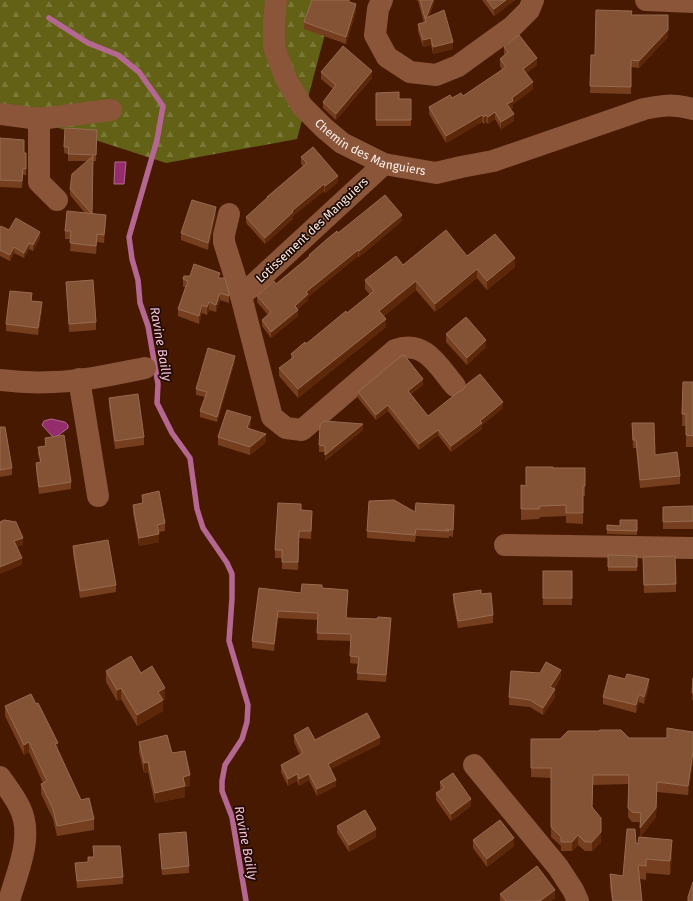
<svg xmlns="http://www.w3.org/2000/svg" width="693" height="901" viewBox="0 0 693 901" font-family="'Fira Sans',sans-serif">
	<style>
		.forest { fill: url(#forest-firs) }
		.water { fill: #952c6b; stroke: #b46791 }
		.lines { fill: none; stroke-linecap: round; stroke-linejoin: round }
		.stream { stroke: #b46791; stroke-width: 5.5 }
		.minor { stroke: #8a5539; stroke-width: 22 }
		.wall { fill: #753f1f }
		.shaded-wall { fill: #5d280a }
		.building { fill: #845235; stroke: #976b52 }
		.labels { text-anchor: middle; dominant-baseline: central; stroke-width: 3.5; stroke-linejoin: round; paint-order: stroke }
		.street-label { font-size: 12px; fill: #fef1eb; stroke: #200b02 }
		.water-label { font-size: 13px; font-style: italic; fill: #f8bfdb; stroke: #200b02 }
	</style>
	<defs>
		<pattern id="forest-firs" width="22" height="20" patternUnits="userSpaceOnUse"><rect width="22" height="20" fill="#636116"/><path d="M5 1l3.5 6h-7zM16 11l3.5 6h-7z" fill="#7a7838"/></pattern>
	</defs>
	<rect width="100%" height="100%" fill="#471900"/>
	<path class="forest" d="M 0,0 L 334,0 L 297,139 L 166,163 L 0,109 Z"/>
	<g class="water">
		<path d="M 115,162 L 126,162 L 124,184 L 114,184 Z"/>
		<path d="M 51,419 L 65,422 L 68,425 L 68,428 L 56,437 L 53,437 L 42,425 L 44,421 Z"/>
	</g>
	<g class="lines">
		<path class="stream" d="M 49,18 L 88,43 L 118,55 L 139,72 L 163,106 L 157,140 L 129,237 L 132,259 L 138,280 L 140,303 L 148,326 L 158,384 L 157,403 L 172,433 L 190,458 L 197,509 L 203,528 L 227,563 L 232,574 L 232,598 L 229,641 L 248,705 L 247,722 L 242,739 L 225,765 L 222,781 L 222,791 L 232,817 L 246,901"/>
		<g class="minor">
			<path id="s1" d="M 276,0 L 274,21 L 274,47 L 286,79 L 302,106 L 324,128 L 342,143 L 384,164 L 436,173 L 461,167 L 493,161 L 644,109 C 665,105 672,104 693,109"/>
			<path d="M 382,0 L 378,9 L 375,35 L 387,57 L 410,72 L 436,75 L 458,66 L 512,27 L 529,10 L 533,0"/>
			<path d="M 646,0 L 693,2"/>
			<path d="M 0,114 L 39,119 L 111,110"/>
			<path d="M 39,119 L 39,182 L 57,200"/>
			<path d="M 384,164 L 241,296 L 272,417 L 286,428 L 302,430 L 395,350 C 425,339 438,366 455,386"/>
			<path d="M 229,214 L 224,235 L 224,242 L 241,296"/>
			<path d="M 79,379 L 98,496"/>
			<path d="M 0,380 C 17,382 35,383 53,382 C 84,381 115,374 145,368"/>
			<path d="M 505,545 L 693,548"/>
			<path d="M 474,765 L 558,867 L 573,890 L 578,901"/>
			<path d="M 0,777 C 7,787 15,797 20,808 C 34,837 17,872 9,901"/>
		</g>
	</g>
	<g class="wall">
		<path d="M 416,0 L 435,0 L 429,17 L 453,49 L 433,54 L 431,45 L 423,47 L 418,31 L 418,24 L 424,23 L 418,1 Z"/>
		<path d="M 482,0 L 515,0 L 494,16 Z"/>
		<path d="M 351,2 L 356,11 L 346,44 L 304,29 L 304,22 Z"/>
		<path d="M 631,15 L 668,37 L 639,68 L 631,67 L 631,94 L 590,93 L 591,55 L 595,55 Z"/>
		<path d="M 504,47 L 537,65 L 526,73 L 533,89 L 513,104 L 513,108 L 510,109 L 514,121 L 501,129 L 495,119 L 488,124 L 486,122 L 484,124 L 482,122 L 446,143 L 429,114 L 429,107 L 463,96 L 502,70 L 500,66 L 500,59 L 505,55 L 504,54 Z"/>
		<path d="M 321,72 L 372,78 L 336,120 L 323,108 L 323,102 L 333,89 L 321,79 Z"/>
		<path d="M 376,93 L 399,99 L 411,99 L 411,126 L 376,126 Z"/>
		<path d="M 97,136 L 96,161 L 93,161 L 92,214 L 106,223 L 104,243 L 97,242 L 96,254 L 70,251 L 71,239 L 65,239 L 65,231 L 85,213 L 70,195 L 70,189 L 87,161 L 68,161 L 68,154 L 64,153 L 64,147 Z"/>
		<path d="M 0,138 L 24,153 L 26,153 L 26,175 L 23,175 L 22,188 L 0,187 Z"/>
		<path d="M 301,157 L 338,182 L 325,193 L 324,191 L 293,216 L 293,219 L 265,244 L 246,223 L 246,217 L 267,198 L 267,197 L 303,166 L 301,164 Z"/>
		<path d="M 216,215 L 208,250 L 181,240 L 181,233 Z"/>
		<path d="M 402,221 L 359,257 L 358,256 L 308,297 L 308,300 L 298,309 L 298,316 L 271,338 L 262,326 L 262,320 L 268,315 L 257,302 L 257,296 L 276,284 L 309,256 L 309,255 L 338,233 Z"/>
		<path d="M 0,228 L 9,230 L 40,238 L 33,251 L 29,249 L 24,258 L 14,253 L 10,261 L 0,256 Z"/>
		<path d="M 467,256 L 515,267 L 487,290 L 477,278 L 435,312 L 416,290 L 384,316 L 386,327 L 298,398 L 279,376 L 279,368 L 291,359 L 291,354 L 306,344 L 370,295 L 365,289 L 365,280 L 403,265 Z"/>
		<path d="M 220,278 L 229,293 L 229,303 L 220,300 L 216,312 L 209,310 L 207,315 L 202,313 L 199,324 L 178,316 L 178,309 L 185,287 L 183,287 L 183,279 Z"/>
		<path d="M 66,282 L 96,322 L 96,330 L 69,332 Z"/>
		<path d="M 32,301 L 42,310 L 38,335 L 6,331 L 6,324 Z"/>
		<path d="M 446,334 L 486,347 L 467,365 L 446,342 Z"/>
		<path d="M 235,361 L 217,422 L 200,417 L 200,411 L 205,397 L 196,395 L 196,389 Z"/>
		<path d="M 683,382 L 693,382 L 693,447 L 686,447 L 686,426 L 682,426 Z"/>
		<path d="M 423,385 L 411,394 L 428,416 L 503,408 L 482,425 L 482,429 L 451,452 L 438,435 L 419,450 L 388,411 L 376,420 L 358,398 L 358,392 Z"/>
		<path d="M 109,398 L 144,437 L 144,445 L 115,449 L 109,406 Z"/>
		<path d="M 632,423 L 655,455 L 680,476 L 680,484 L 640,488 L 636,448 L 633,448 Z"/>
		<path d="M 251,425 L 249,429 L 266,442 L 250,455 L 218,445 L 218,437 Z"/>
		<path d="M 0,427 L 12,468 L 12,475 L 0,477 Z"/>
		<path d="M 363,430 L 325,461 L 325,452 L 319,452 L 319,445 Z"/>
		<path d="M 45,438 L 71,482 L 71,489 L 39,494 L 36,470 L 36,463 L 40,462 L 38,454 L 38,447 L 45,446 Z"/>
		<path d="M 553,468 L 585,468 L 585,496 L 583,496 L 583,524 L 566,523 L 566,516 L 540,517 L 539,519 L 521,520 L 521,485 L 526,486 Z"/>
		<path d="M 142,495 L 165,523 L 165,531 L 159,532 L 159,542 L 139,546 L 133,513 L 133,505 L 142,504 Z"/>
		<path d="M 693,506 L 693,529 L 663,529 L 663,507 Z"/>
		<path d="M 415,512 L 454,512 L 453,537 L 449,536 L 449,538 L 416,536 L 415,542 L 367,538 L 367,531 Z"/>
		<path d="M 312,518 L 311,539 L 299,538 L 298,570 L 282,569 L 282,558 L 275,558 L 275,550 Z"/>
		<path d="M 637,520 L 637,535 L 607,534 L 607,525 L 620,526 Z"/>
		<path d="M 73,546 L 116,585 L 116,592 L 80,598 L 73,553 Z"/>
		<path d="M 608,555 L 637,556 L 637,571 L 608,571 Z"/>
		<path d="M 643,565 L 676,584 L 676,592 L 644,593 Z"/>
		<rect x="543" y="571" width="29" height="34"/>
		<path d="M 259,588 L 301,593 L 322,588 L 348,597 L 346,618 L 391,626 L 386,682 L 357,680 L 358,664 L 350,663 L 351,641 L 317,640 L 318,620 L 278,618 L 274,651 L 252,648 L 252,641 Z"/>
		<path d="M 453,594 L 481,594 L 493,615 L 493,623 L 458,628 L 453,602 Z"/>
		<path d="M 106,671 L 141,673 L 165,699 L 163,700 L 163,711 L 137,726 L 121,699 L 117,701 L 106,682 Z"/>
		<path d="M 561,677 L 554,689 L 555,697 L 543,715 L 530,707 L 509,705 L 509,697 Z"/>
		<path d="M 693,678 L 693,700 L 692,700 Z"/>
		<path d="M 649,686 L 644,704 L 639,702 L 636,713 L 603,704 L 603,697 Z"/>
		<path d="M 5,706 L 58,749 L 81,800 L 94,819 L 94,830 L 57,836 L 53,819 L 41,794 L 41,784 L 43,783 L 29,752 L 24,755 L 5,716 Z"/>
		<path d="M 693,732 L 693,761 L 688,795 L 657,792 L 656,817 L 640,837 L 672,854 L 670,875 L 646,873 L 646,880 L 640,879 L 642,901 L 612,901 L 610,887 L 610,874 L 623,876 L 636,843 L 638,844 L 640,837 L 640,822 L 632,822 L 628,817 L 629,784 L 593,785 L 592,807 L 601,842 L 592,851 L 585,851 L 578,845 L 572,851 L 561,851 L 561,846 L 551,837 L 551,778 L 531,777 L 531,739 L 667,738 Z"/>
		<path d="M 294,735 L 315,740 L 380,744 L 330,769 L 336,786 L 317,796 L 309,780 L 299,786 L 297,781 L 288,786 L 281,772 L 281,765 L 300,755 L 294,742 Z"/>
		<path d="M 139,742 L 172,753 L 190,786 L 185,787 L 185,797 L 155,803 L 148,772 L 144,773 L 139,752 Z"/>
		<path d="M 440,782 L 471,806 L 451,821 L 436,800 L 436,793 L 441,790 L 440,789 Z"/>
		<path d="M 337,826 L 376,837 L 349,852 L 337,833 Z"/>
		<path d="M 159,834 L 189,866 L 189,873 L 162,875 Z"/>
		<path d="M 473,840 L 514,846 L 487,867 L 473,848 Z"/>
		<path d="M 93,846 L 123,877 L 123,884 L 77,888 L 75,863 L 88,862 L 94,857 Z"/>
		<path d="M 500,894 L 555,898 L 551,901 L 500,901 Z"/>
	</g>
	<g class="shaded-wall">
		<path d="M 433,0 L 435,0 L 426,25 L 426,18 Z"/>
		<path d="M 506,0 L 515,0 L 494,16 L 494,9 Z"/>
		<path d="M 356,4 L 356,11 L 346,44 L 346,37 Z"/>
		<path d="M 668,30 L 668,37 L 639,68 L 639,61 Z"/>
		<path d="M 431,38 L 431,45 L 423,47 L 423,40 Z"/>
		<path d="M 453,42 L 453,49 L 433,54 L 433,47 Z"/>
		<path d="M 537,58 L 537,65 L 523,76 L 523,69 Z"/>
		<path d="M 372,71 L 372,78 L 336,120 L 336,114 Z"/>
		<path d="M 533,82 L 533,89 L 513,104 L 513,108 L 507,111 L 507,104 L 512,98 Z"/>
		<path d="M 495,112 L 495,119 L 488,124 L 488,117 Z"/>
		<path d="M 514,114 L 514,121 L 501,129 L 501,122 Z"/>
		<path d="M 482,115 L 482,122 L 446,143 L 446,136 Z"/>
		<path d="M 486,115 L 486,122 L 484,124 L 484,117 Z"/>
		<path d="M 338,176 L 338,182 L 325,193 L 325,186 Z"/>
		<path d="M 324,184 L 324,191 L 293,216 L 293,219 L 265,244 L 265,238 L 292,211 Z"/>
		<path d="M 216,207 L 216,215 L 208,250 L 208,243 Z"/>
		<path d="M 106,215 L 106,223 L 104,243 L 104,235 Z"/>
		<path d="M 402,215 L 402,221 L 359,257 L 359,251 Z"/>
		<path d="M 40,232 L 40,238 L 33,251 L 33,245 Z"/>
		<path d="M 97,234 L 97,242 L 96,254 L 96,246 Z"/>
		<path d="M 29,243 L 29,249 L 24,258 L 24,253 Z"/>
		<path d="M 14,247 L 14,253 L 10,261 L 10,255 Z"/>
		<path d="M 358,250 L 358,256 L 308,297 L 308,300 L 295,312 L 295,306 L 306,292 Z"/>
		<path d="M 515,258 L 515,267 L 487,290 L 487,281 Z"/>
		<path d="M 477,269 L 477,278 L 435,312 L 435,304 Z"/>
		<path d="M 416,281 L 416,290 L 379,320 L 379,311 Z"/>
		<path d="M 220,293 L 220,300 L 216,312 L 216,305 Z"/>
		<path d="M 42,302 L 42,310 L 38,335 L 38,328 Z"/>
		<path d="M 209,302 L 209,310 L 207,315 L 207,307 Z"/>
		<path d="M 202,305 L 202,313 L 199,324 L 199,316 Z"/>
		<path d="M 298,310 L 298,316 L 271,338 L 271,332 Z"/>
		<path d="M 386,319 L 386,327 L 298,398 L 298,389 Z"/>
		<path d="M 486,340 L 486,347 L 467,365 L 467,358 Z"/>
		<path d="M 235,356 L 235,361 L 217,422 L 217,417 Z"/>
		<path d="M 423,379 L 423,385 L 408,396 L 408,391 Z"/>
		<path d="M 503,402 L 503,408 L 482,425 L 482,429 L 451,452 L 451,446 L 480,421 Z"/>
		<path d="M 388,405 L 388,411 L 376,420 L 376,415 Z"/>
		<path d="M 251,417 L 251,425 L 247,436 L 247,428 Z"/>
		<path d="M 363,424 L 363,430 L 325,461 L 325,455 Z"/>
		<path d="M 438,430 L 438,435 L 419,450 L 419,444 Z"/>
		<path d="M 266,434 L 266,442 L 250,455 L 250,447 Z"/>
		<path d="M 159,534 L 159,542 L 139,546 L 139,538 Z"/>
		<path d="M 23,538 L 23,545 L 14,548 L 14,541 Z"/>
		<path d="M 22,558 L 22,565 L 0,574 L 0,567 Z"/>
		<path d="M 348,590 L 348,597 L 346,625 L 346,618 Z"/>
		<path d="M 278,611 L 278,618 L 274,651 L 274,644 Z"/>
		<path d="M 391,618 L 391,626 L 386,682 L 386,675 Z"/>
		<path d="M 561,670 L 561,677 L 550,694 L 550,687 Z"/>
		<path d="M 649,679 L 649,686 L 644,704 L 644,697 Z"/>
		<path d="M 121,688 L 121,699 L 117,701 L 117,690 Z"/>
		<path d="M 165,688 L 165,699 L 163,700 L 163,711 L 137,726 L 137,715 L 158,692 Z"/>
		<path d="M 555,689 L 555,697 L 543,715 L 543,708 Z"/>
		<path d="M 639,694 L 639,702 L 636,713 L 636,705 Z"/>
		<path d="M 380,737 L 380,744 L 328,771 L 328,764 Z"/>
		<path d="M 29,742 L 29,752 L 24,755 L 24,745 Z"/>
		<path d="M 58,743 L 58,753 L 55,744 Z"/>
		<path d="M 693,752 L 693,761 L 688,795 L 688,786 Z"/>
		<path d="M 148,762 L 148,772 L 144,773 L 144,763 Z"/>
		<path d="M 297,774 L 297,781 L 288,786 L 288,779 Z"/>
		<path d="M 309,774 L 309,780 L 299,786 L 299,779 Z"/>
		<path d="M 190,775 L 190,786 L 185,787 L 185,797 L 155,803 L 155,793 L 183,777 Z"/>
		<path d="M 336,780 L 336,786 L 317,796 L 317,789 Z"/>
		<path d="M 657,792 L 656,817 L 640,837 L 640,828 Z"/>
		<path d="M 471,799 L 471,806 L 451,821 L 451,814 Z"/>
		<path d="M 601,818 L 601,842 L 592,851 L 592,842 Z"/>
		<path d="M 376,829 L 376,837 L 349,852 L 349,845 Z"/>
		<path d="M 578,835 L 578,845 L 572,851 L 572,842 Z"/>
		<path d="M 514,838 L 514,846 L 487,867 L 487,859 Z"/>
		<path d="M 672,840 L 672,854 L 670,875 L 670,861 Z"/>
		<path d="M 555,890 L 555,898 L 551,901 L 540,901 Z"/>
	</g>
	<g class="building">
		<path d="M 312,0 L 349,0 L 349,2 L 356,4 L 346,37 L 304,22 Z"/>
		<path d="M 420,0 L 433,0 L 426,18 L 444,10 L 453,42 L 433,47 L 431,38 L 423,40 L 418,24 L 426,22 Z"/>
		<path d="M 487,0 L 506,0 L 494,9 Z"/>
		<path d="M 596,10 L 632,11 L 631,15 L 668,15 L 668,30 L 639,61 L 631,60 L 631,87 L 590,86 L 591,55 L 595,55 Z"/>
		<path d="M 519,35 L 537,58 L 523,69 L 533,82 L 512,98 L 513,101 L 507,104 L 514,114 L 501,122 L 495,112 L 488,117 L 486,115 L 484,117 L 482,115 L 446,136 L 429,107 L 450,95 L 452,98 L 461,93 L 463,96 L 506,67 L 500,59 L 508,52 L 504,47 Z"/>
		<path d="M 343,46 L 372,71 L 336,114 L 323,102 L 336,85 L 321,72 Z"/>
		<path d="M 399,92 L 399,99 L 411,99 L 411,120 L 376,120 L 376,93 Z"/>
		<path d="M 65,128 L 97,130 L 96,155 L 68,154 L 69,147 L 64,147 Z"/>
		<path d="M 0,138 L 24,140 L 24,153 L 26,153 L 26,169 L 23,168 L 22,181 L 0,180 Z"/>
		<path d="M 313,147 L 338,176 L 325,186 L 324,184 L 292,211 L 293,212 L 265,238 L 246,217 L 268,197 L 267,197 L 307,163 L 301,157 Z"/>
		<path d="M 93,156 L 92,214 L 70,189 L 72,174 Z"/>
		<path d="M 385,195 L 402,215 L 359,251 L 358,250 L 306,292 L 308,294 L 295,306 L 298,310 L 271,332 L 262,320 L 271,312 L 257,296 L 274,281 L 276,284 L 310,256 L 309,255 L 326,240 L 337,231 L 338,233 Z"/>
		<path d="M 192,200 L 216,207 L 208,243 L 181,233 Z"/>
		<path d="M 67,211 L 106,215 L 104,235 L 97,234 L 96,246 L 70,243 L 71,231 L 65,231 Z"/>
		<path d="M 16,218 L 40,232 L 33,245 L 29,243 L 24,253 L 14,247 L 10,255 L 0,250 L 0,228 L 1,226 L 9,230 Z"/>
		<path d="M 446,230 L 467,256 L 495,234 L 515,258 L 487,281 L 477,269 L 435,304 L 416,281 L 379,311 L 386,319 L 298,389 L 279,368 L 294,357 L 291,354 L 305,342 L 306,344 L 346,311 L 347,313 L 374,291 L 365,280 L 396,256 L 403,265 Z"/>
		<path d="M 194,264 L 220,273 L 218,278 L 225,278 L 229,293 L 229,296 L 220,293 L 216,305 L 209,302 L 207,307 L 202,305 L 199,316 L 178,309 L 188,281 L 183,279 L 184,276 L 190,276 Z"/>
		<path d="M 93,280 L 96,322 L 69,324 L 66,282 Z"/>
		<path d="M 10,291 L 32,293 L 31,301 L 42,302 L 38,328 L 6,324 Z"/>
		<path d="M 466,317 L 486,340 L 467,358 L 446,334 Z"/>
		<path d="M 208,348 L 235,356 L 217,417 L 200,411 L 207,392 L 196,389 Z"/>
		<path d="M 404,355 L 423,379 L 408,391 L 428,416 L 457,393 L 463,390 L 467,384 L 480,374 L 503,402 L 480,421 L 482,423 L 451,446 L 438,430 L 419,444 L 388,405 L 376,415 L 358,392 L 401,356 Z"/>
		<path d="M 683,382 L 693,382 L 693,436 L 686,435 L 686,414 L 682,414 Z"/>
		<path d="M 138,394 L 144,437 L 115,441 L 109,398 Z"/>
		<path d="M 227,410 L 251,417 L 247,428 L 266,434 L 250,447 L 218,437 Z"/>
		<path d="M 324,421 L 363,424 L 325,455 L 325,446 L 319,445 L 320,425 Z"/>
		<path d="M 632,423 L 654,423 L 655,455 L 677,452 L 680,476 L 640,480 L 636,440 L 633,440 Z"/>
		<path d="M 0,427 L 5,427 L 12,468 L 0,470 Z"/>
		<path d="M 64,435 L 71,482 L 39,487 L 36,463 L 41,462 L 38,447 L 46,446 L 45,438 Z"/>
		<path d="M 526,467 L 553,467 L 553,468 L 585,468 L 585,486 L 583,486 L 583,513 L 566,513 L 566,505 L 540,506 L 539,509 L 521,509 L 521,485 L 526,486 Z"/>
		<path d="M 159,491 L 165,523 L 157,525 L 159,534 L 139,538 L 133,505 L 143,503 L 142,495 Z"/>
		<path d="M 394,500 L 415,512 L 416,503 L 454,505 L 453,530 L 446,529 L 449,531 L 416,529 L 415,535 L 367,531 L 369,501 Z"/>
		<path d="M 278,503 L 301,504 L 301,510 L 312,511 L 311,531 L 299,531 L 298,562 L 282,562 L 282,550 L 275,550 Z"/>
		<path d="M 693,506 L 693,521 L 663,522 L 663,507 Z"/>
		<path d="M 4,520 L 16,522 L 23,538 L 14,541 L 22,558 L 0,567 L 0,522 Z"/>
		<path d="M 620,520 L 637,520 L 637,531 L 607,530 L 607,525 L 620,526 Z"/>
		<path d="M 108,540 L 116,585 L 80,591 L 73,546 Z"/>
		<path d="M 608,555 L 637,556 L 637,567 L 608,567 Z"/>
		<path d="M 675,556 L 676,584 L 644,585 L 643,557 Z"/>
		<rect x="543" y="571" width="29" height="27"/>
		<path d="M 302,584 L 322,585 L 322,588 L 348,590 L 346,618 L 377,619 L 378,617 L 391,618 L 386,675 L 357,673 L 359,657 L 350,656 L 351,634 L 317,633 L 318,613 L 278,611 L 274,644 L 252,641 L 259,588 L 301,593 Z"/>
		<path d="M 481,590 L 481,594 L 491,593 L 493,615 L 458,621 L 453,594 Z"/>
		<path d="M 131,656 L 141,673 L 152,666 L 165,688 L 158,692 L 163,700 L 137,715 L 121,688 L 117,690 L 106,671 Z"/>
		<path d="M 546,662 L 561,670 L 550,687 L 555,689 L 543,708 L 530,700 L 509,697 L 511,671 L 540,673 Z"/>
		<path d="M 627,674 L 649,679 L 644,697 L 639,694 L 636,705 L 603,697 L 609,675 L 625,679 Z"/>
		<path d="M 693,678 L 693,693 L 692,693 Z"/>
		<path d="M 31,694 L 36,704 L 38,703 L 58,743 L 55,744 L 81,800 L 89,798 L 94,819 L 57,826 L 53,809 L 41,784 L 47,781 L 29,742 L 24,745 L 5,706 Z"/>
		<path d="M 367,713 L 380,737 L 328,764 L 336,780 L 317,789 L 309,774 L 299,779 L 297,774 L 288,779 L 281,765 L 303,753 L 294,735 L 308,727 L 315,740 Z"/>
		<path d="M 667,728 L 693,732 L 693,752 L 688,786 L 657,782 L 656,808 L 640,828 L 641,813 L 632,812 L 628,808 L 629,775 L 593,775 L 592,807 L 601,818 L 601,832 L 592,842 L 585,842 L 578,835 L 572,842 L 561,842 L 561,837 L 551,827 L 551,768 L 531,768 L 531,739 L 560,739 L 568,731 L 599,731 L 600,730 L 621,730 L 629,738 L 667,738 Z"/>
		<path d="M 167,735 L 172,753 L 185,751 L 190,775 L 183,777 L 185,786 L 155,793 L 148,762 L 144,763 L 139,742 Z"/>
		<path d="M 453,773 L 471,799 L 451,814 L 436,793 L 444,788 L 440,782 Z"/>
		<path d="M 365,810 L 376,829 L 349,845 L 337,826 Z"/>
		<path d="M 500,820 L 514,838 L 487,859 L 473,840 Z"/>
		<path d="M 627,829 L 635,829 L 636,843 L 638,844 L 639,837 L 672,840 L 670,861 L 646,859 L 646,866 L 638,865 L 642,901 L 613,901 L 610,874 L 623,876 Z"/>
		<path d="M 186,832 L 189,866 L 162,869 L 159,834 Z"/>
		<path d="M 93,846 L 120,846 L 123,877 L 77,881 L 75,863 L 88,862 L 88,857 L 94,857 Z"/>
		<path d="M 537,866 L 555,890 L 540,901 L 506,901 L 500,894 Z"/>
		<path d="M 693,882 L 693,901 L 688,901 L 688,897 Z"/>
	</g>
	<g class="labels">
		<g class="street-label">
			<text stroke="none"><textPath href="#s1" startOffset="195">Chemin des Manguiers</textPath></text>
			<text transform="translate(312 230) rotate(-43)">Lotissement des Manguiers</text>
		</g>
		<g class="water-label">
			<text transform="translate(161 344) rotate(80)">Ravine Bailly</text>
			<text transform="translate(246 843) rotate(79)">Ravine Bailly</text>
		</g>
	</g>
</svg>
